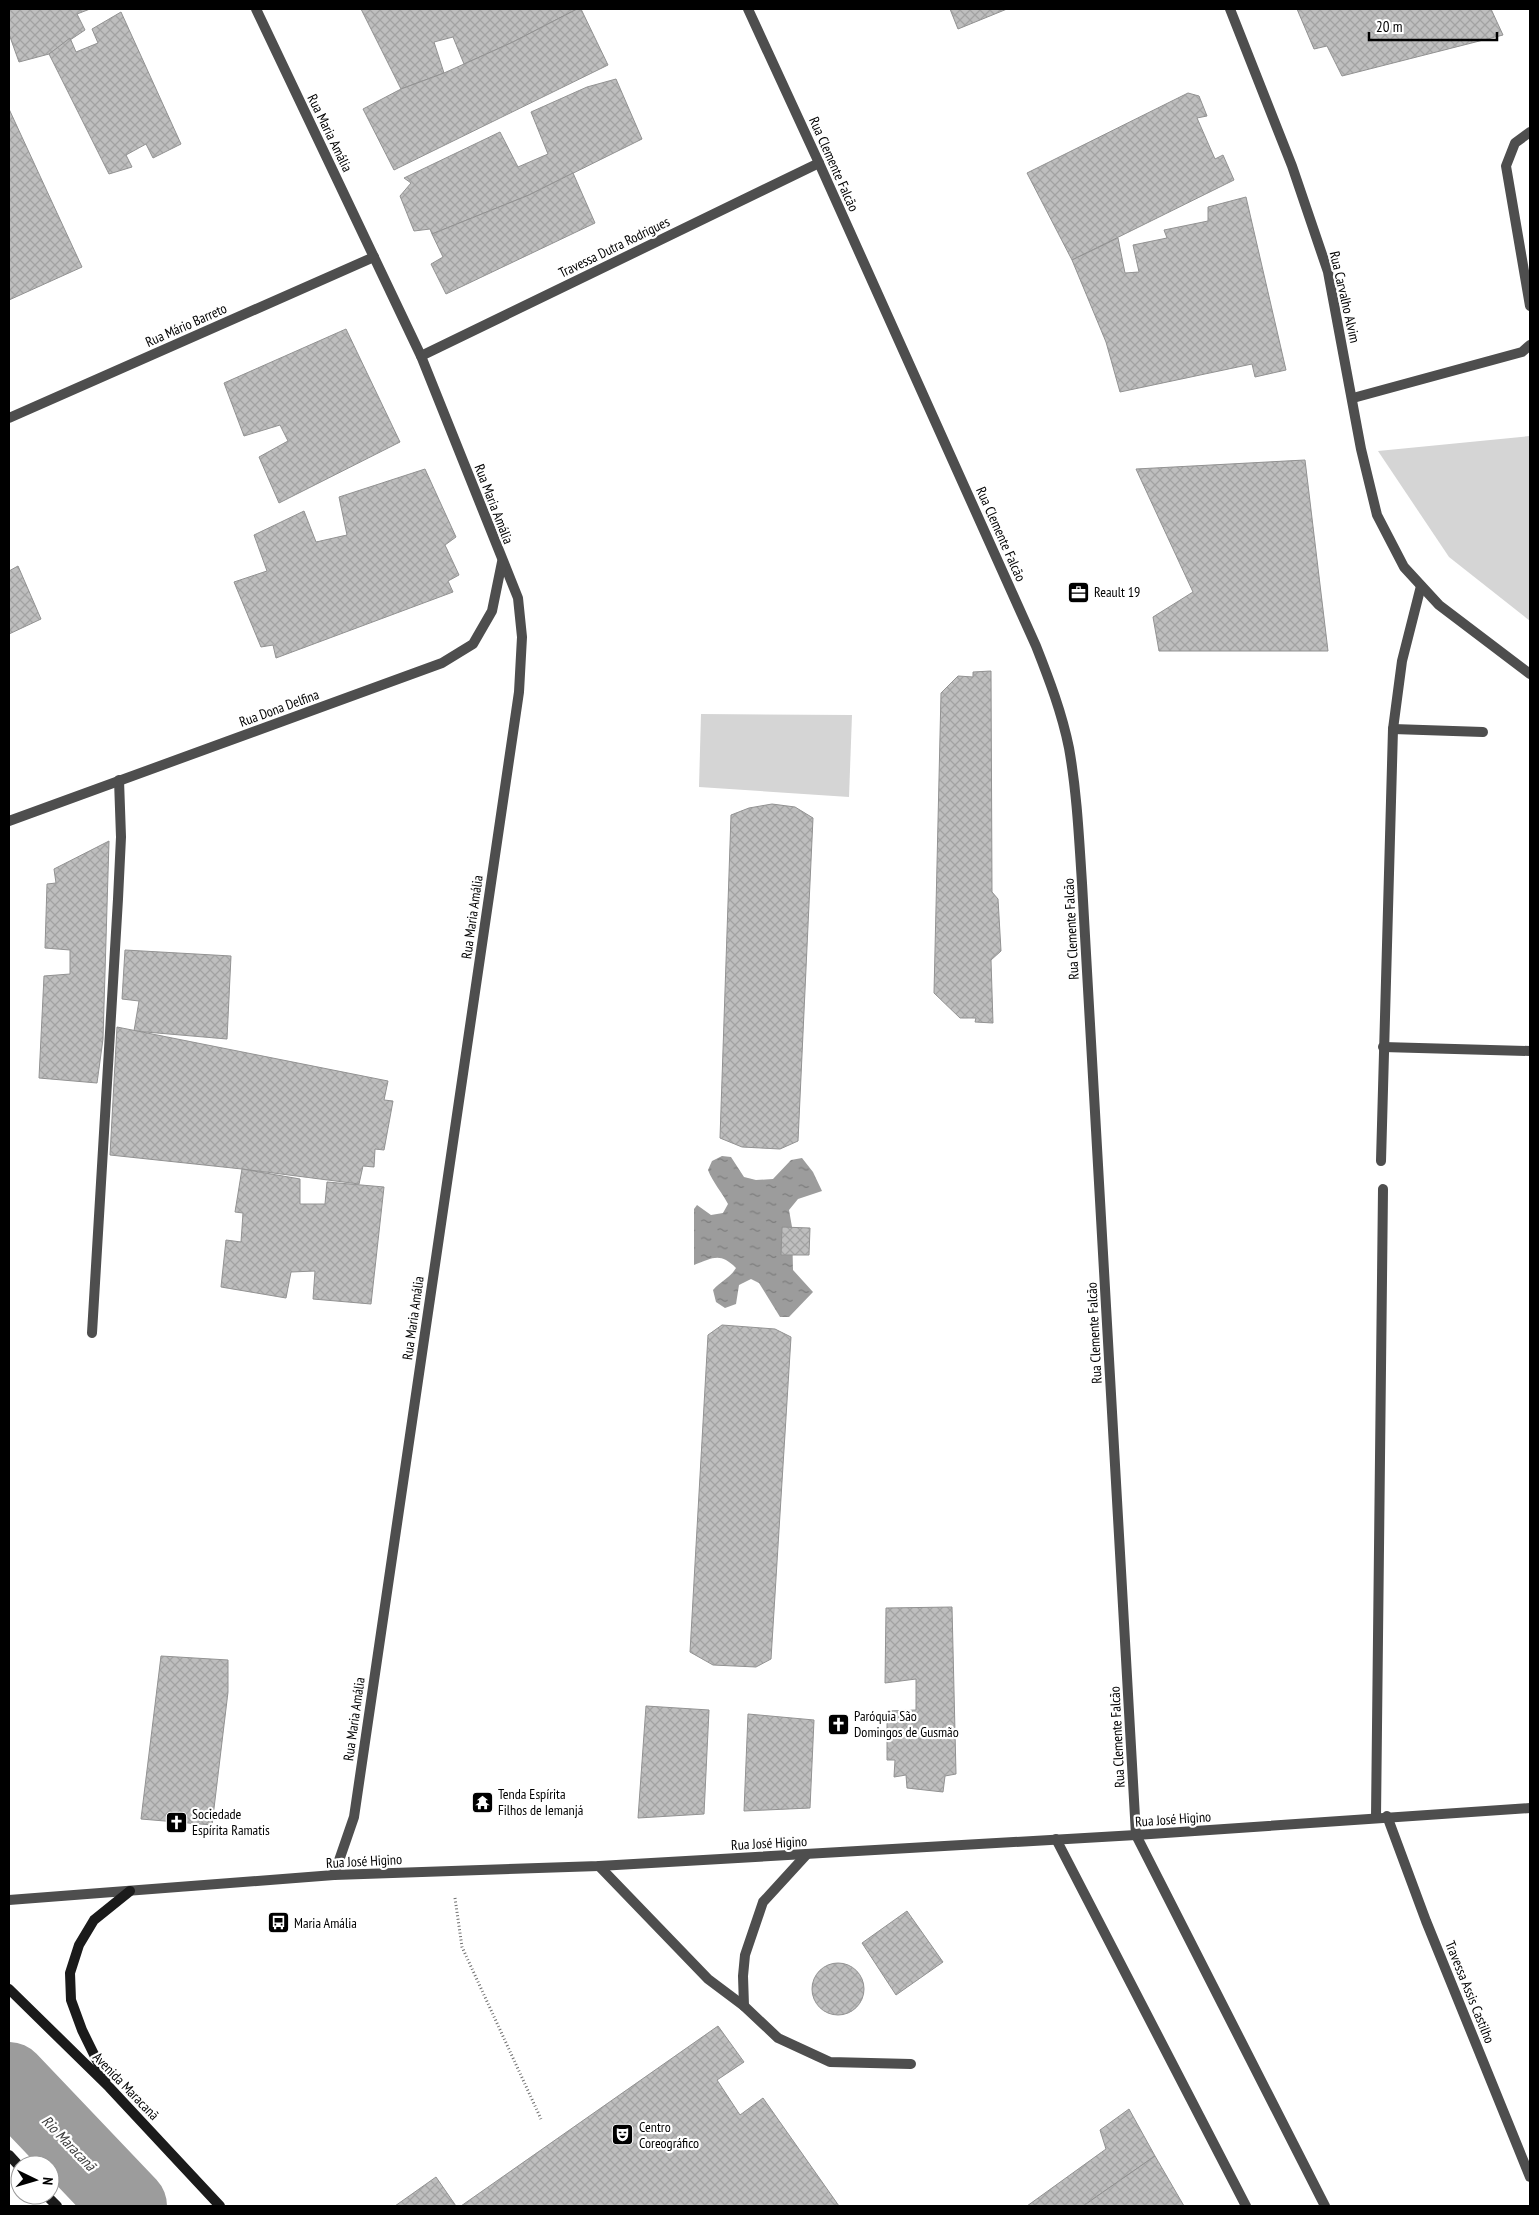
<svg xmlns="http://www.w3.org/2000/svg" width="1539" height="2215" viewBox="0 0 1539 2215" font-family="'PT Sans Narrow',sans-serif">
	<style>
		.grass { fill: #d5d5d5 }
		.water { fill: url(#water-ripples) }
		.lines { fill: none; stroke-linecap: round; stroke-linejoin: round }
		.river { stroke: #9c9c9c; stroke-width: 76 }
		.building { fill: url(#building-cross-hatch); stroke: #929292 }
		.path { stroke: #707070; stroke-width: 3; stroke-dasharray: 1 2.5; stroke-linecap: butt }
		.service { stroke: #4e4e4e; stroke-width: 10 }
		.minor { stroke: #4e4e4e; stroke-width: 10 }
		.tertiary { stroke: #4e4e4e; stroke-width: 10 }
		.secondary { stroke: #1b1b1b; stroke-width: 10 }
		.labels { text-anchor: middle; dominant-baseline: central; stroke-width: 4.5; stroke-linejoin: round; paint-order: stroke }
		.street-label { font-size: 14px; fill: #000; stroke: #fff }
		.poi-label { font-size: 14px; fill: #000; stroke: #fff; text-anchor: start }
		.water-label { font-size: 15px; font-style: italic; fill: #3d3d3d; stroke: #fff }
	</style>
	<defs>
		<pattern id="water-ripples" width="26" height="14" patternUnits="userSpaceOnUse" patternTransform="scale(1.25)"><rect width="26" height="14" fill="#9c9c9c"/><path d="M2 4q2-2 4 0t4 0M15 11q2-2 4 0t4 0" fill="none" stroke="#7d7d7d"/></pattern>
		<pattern id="building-cross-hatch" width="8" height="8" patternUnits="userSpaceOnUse" patternTransform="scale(1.25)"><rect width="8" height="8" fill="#bebebe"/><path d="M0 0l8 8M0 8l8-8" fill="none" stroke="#a2a2a2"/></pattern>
	</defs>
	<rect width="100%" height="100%" fill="#fff"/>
	<g class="grass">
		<path d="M 1530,436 L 1530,621 L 1449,557 L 1378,451 Z"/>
		<path d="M 701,714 L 852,715 L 849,797 L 699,787 Z"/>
	</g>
	<path class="water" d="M 722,1156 L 731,1157 L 744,1177 L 756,1180 L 773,1179 L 791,1160 L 802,1158 L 813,1172 L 822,1191 L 798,1199 L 789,1210 L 792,1227 L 793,1270 L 813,1292 L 789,1317 L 780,1317 L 759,1283 L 751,1279 L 739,1285 L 736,1304 L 725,1308 L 716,1302 L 713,1290 C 721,1281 730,1278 736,1268 C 720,1252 713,1258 694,1265 L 694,1209 L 697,1205 L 711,1215 L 723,1213 L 728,1204 C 722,1192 713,1183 708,1170 L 712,1161 Z"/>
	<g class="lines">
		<path class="river" d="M 9,2080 L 129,2206"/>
	</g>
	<g class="building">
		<path d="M 9,9 L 90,9 L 77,14 L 85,30 L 49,54 L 19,62 L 9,34 Z"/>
		<path d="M 361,9 L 577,9 L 513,42 L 464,64 L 453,37 L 434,42 L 444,73 L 401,89 Z"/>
		<path d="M 577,9 L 581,9 L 608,65 L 394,170 L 363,109 L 401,89 L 444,73 L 513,42 Z"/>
		<path d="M 950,9 L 1007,9 L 958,29 Z"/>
		<path d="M 1297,9 L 1491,9 L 1503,35 L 1342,76 L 1327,46 L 1314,49 Z"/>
		<path d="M 121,12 L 181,144 L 153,158 L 146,144 L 126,155 L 132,167 L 109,174 L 49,54 L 70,38 L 76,52 L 98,43 L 92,29 Z"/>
		<path d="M 616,79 L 642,139 L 529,195 L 432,234 L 430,229 L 414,231 L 400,196 L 411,183 L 404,178 L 500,132 L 518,167 L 548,154 L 531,112 L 587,87 Z"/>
		<path d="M 1188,93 L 1199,96 L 1207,116 L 1197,118 L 1215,159 L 1223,155 L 1234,180 L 1072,260 L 1027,173 Z"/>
		<path d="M 9,109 L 82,267 L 9,300 Z"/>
		<path d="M 573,173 L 595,223 L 446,294 L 431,264 L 443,257 L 432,234 L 529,195 Z"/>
		<path d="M 1246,197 L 1286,370 L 1255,377 L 1252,364 L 1120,392 L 1106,342 L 1072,260 L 1118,238 L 1125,273 L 1139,272 L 1133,245 L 1167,238 L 1164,230 L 1208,221 L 1208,207 Z"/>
		<path d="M 346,329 L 400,442 L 279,503 L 259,457 L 288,441 L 280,425 L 244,436 L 224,383 Z"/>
		<path d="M 1305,460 L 1328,651 L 1159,651 L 1153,617 L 1193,592 L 1136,469 Z"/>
		<path d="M 425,469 L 456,537 L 445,545 L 459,575 L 448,581 L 453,592 L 276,658 L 273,645 L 261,647 L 234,582 L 267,571 L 254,535 L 304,511 L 316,542 L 347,535 L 339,497 Z"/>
		<path d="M 18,566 L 41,619 L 9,634 L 9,571 Z"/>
		<path d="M 991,671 L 992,892 L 998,899 L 1001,951 L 991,960 L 993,1023 L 975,1022 L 976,1018 L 960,1018 L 934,993 L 941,693 L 958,676 L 973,677 L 973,672 Z"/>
		<path d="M 772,804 L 795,807 L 813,818 L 798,1141 L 780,1149 L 742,1147 L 720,1138 L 731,815 L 749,808 Z"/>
		<path d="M 109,841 L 103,1039 L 97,1083 L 39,1078 L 44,976 L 70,974 L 70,950 L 45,948 L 47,884 L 56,883 L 54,869 Z"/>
		<path d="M 125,950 L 231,956 L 227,1039 L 134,1031 L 139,1001 L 122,999 Z"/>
		<path d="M 117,1027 L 388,1081 L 384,1100 L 393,1101 L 384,1150 L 375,1149 L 374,1167 L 363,1166 L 359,1184 L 242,1169 L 110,1155 Z"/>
		<path d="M 242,1169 L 300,1179 L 300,1204 L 325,1204 L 327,1182 L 384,1187 L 371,1304 L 313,1299 L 315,1271 L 291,1272 L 286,1298 L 221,1287 L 226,1240 L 241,1242 L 243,1213 L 235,1212 Z"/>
		<path d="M 782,1227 L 810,1228 L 809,1255 L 781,1255 Z"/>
		<path d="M 722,1325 L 775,1329 L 791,1337 L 771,1659 L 756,1667 L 713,1665 L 690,1652 L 708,1335 Z"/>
		<path d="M 952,1607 L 956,1774 L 945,1776 L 943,1792 L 907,1788 L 906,1775 L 894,1777 L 895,1760 L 887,1760 L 887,1711 L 916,1710 L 916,1679 L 885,1683 L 886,1608 Z"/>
		<path d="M 161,1656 L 228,1660 L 228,1692 L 212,1825 L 141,1819 Z"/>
		<path d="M 646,1706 L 709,1710 L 704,1814 L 638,1818 Z"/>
		<path d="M 748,1714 L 814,1720 L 810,1808 L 744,1811 Z"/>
		<path d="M 907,1911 L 943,1962 L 896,1995 L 862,1943 Z"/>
		<circle cx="838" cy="1989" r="26"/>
		<path d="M 718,2026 L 744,2062 L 717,2080 L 740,2115 L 763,2098 L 839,2206 L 461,2206 Z"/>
		<path d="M 1129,2109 L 1155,2156 L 1083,2206 L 1027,2206 L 1106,2149 L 1100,2130 Z"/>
		<path d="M 1155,2156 L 1184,2206 L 1083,2206 Z"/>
		<path d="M 436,2177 L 456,2206 L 395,2206 Z"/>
	</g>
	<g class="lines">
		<path class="path" d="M 455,1898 L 462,1947 L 541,2119"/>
		<g class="service">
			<path d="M 1530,132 L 1515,143 L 1506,166 L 1530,306"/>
			<path d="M 1353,398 L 1522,352 L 1530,345"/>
			<path d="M 1393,729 L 1483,732"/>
			<path d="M 1383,1047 L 1530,1051"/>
			<path d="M 1381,1161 L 1393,729 L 1402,661 L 1421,586"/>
			<path d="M 92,1333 L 118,899 L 121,837 L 119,780"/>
			<path d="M 1387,1816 L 1426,1921 L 1530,2177"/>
			<path d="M 599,1866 L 708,1979 L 744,2006 L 778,2038 L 830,2062 L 911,2064"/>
			<path d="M 744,2006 L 743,1976 L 745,1955 L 763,1902 L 807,1854"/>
		</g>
		<g class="minor">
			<path d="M 256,9 L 421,356 L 518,598 L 522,637 L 519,692 L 354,1817 L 334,1875"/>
			<path d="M 748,9 L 819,163 L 1036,646 C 1049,679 1062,713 1069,748 C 1077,793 1079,838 1082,883 L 1136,1835 L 1325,2206"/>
			<path d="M 1230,9 L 1292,166 L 1328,272 L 1361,449 L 1377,515 L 1404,567 L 1439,605 L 1530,674"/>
			<path d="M 421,356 L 819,163"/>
			<path d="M 9,418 L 374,257"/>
			<path d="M 9,821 L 442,663 L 473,644 L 492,611 L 502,562"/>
			<path d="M 1376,1817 L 1383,1189"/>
			<path d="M 1056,1839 L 1246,2206"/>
		</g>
		<path class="tertiary" d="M 9,1900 L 334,1875 L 599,1866 L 1136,1835 L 1530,1808"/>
		<g class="secondary">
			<path d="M 9,1989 L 109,2087 L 220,2206"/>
			<path d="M 106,2079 L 82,2030 L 71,2000 L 70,1973 L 79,1945 L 94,1920 L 130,1891"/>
			<path d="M 9,2155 L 20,2167"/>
			<path d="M 46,2195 L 57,2206"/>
		</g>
	</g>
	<defs>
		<symbol id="office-square" viewBox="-11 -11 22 22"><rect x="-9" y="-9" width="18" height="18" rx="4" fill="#000" stroke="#fff"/><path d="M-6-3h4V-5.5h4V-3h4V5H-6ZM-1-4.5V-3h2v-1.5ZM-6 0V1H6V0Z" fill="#fff"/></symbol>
		<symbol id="church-square" viewBox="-11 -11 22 22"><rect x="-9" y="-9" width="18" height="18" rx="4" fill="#000" stroke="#fff"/><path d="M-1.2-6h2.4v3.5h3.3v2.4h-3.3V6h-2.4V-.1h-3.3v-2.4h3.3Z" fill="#fff"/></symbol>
		<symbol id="temple-square" viewBox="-11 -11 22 22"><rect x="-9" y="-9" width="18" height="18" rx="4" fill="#000" stroke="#fff"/><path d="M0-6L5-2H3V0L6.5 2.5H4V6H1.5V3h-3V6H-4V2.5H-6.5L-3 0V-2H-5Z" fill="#fff"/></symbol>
		<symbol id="bus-square" viewBox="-11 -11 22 22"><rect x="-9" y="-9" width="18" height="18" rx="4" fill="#000" stroke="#fff"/><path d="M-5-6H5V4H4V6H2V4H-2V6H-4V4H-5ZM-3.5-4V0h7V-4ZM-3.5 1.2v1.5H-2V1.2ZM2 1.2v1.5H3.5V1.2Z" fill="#fff"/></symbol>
		<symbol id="theatre-square" viewBox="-11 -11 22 22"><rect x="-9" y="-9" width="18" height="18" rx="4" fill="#000" stroke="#fff"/><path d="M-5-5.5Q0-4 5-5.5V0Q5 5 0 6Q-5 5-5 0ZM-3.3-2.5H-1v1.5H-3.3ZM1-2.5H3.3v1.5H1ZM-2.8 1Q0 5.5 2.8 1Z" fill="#fff"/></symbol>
	</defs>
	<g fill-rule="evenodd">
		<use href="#office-square" x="1066" y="580" width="25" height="25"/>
		<use href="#church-square" x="826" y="1712" width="25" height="25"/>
		<use href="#temple-square" x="470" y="1790" width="25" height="25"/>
		<use href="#church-square" x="164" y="1810" width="25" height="25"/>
		<use href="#bus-square" x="266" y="1910" width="25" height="25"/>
		<use href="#theatre-square" x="610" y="2122" width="25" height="25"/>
	</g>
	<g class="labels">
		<g class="street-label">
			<text transform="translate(330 133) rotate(64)">Rua Maria Amália</text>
			<text transform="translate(834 164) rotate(66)">Rua Clemente Falcão</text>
			<text transform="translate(614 247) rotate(-26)">Travessa Dutra Rodrigues</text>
			<text transform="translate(1345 297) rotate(77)">Rua Carvalho Alvim</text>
			<text transform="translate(186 325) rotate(-24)">Rua Mário Barreto</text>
			<text transform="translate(494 504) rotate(69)">Rua Maria Amália</text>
			<text transform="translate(1001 534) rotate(66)">Rua Clemente Falcão</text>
			<text transform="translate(279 708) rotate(-20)">Rua Dona Delfina</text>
			<text transform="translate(472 917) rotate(-82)">Rua Maria Amália</text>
			<text transform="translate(1071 929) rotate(-93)">Rua Clemente Falcão</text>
			<text transform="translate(413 1318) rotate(-82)">Rua Maria Amália</text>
			<text transform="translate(1094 1333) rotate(-93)">Rua Clemente Falcão</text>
			<text transform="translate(354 1719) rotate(-82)">Rua Maria Amália</text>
			<text transform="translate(1117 1737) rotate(-93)">Rua Clemente Falcão</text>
			<text transform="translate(1173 1819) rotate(-4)">Rua José Higino</text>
			<text transform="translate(769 1843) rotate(-3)">Rua José Higino</text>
			<text transform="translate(364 1861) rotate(-3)">Rua José Higino</text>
			<text transform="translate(1470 1992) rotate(68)">Travessa Assis Castilho</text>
			<text transform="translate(126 2086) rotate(46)">Avenida Maracanã</text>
		</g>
		<g class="poi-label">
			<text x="1094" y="592">Reault 19</text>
			<text x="854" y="1716">Paróquia São<tspan x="854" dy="16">Domingos de Gusmão</tspan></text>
			<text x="498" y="1794">Tenda Espírita<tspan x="498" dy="16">Filhos de Iemanjá</tspan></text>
			<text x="192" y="1814">Sociedade<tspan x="192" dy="16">Espírita Ramatis</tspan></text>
			<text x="294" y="1923">Maria Amália</text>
			<text x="639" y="2127">Centro<tspan x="639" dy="16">Coreográfico</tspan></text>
		</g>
		<g class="water-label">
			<text transform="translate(69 2143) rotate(46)">Rio Maracanã</text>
		</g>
	</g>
	<rect width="1539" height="2215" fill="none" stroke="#000000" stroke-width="20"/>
	<g transform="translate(35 2180) rotate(95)"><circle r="24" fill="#ffffff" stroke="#999999"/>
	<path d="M0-4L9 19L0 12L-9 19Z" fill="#000000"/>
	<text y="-8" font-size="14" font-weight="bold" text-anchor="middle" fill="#000000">N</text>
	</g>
	<path d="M1369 32v8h128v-8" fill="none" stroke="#000000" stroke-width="2.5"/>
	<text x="1376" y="32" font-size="15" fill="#000000" stroke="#ffffff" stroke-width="4" paint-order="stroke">20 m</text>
</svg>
